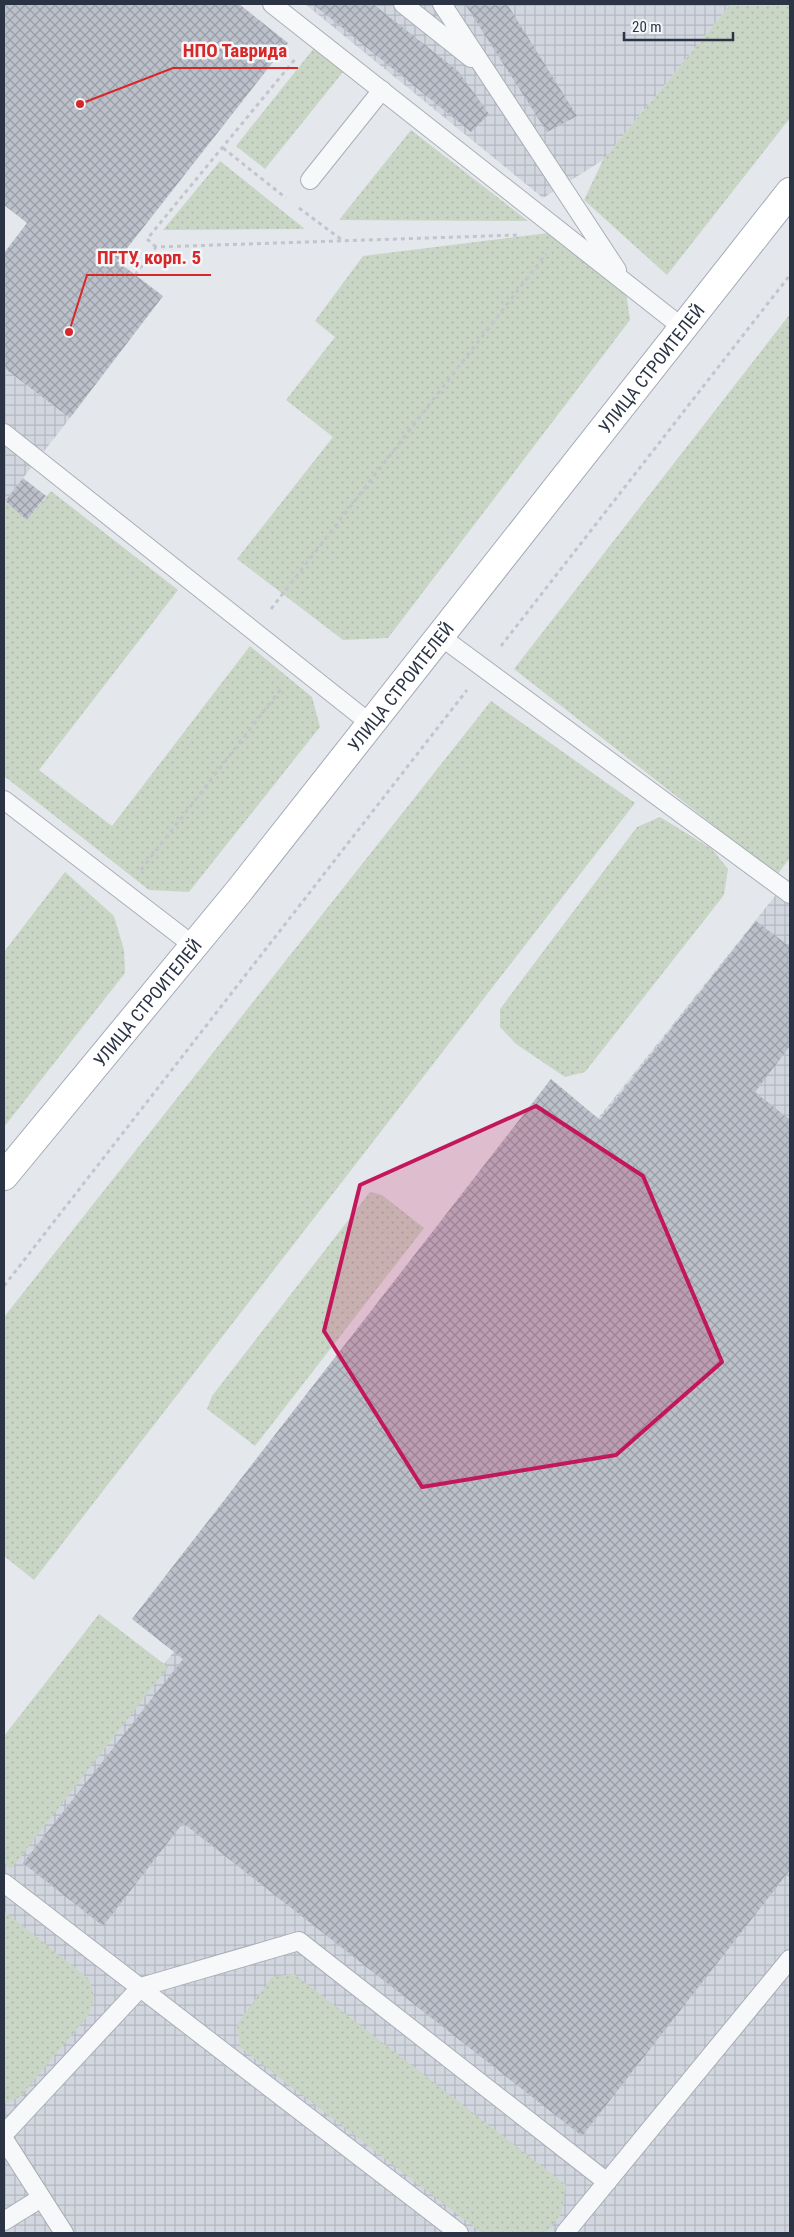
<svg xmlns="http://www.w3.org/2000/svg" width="794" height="2237" viewBox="0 0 794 2237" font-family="'Roboto Condensed',sans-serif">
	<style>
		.industrial { fill: url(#industrial-grid) }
		.grass { fill: url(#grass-dots) }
		.building { fill: url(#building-cross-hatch) }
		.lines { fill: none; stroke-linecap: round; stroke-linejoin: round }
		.service-casing { stroke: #a9aeb7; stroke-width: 20 }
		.primary-casing { stroke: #a3abb8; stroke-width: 30 }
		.path { stroke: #c2c5cb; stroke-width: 3; stroke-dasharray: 4 4; stroke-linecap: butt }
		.service { stroke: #f7f8fa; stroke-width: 18 }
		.primary { stroke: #fff; stroke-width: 28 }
		.marked { fill: #c2185b; fill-opacity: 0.2; stroke: #c2185b; stroke-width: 4; stroke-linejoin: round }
		.labels { text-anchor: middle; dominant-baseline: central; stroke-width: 5; stroke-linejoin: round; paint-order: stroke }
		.street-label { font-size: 18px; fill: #2b3445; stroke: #f4f6f9 }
		.leader { fill: none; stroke: #d62828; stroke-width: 2 }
		.callout-dot { fill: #d62828; stroke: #f4f6f9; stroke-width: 2 }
		.callout-label { font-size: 19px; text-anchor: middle; font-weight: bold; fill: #d62828; stroke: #f4f6f9; stroke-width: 5; stroke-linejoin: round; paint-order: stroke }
	</style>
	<defs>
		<pattern id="industrial-grid" width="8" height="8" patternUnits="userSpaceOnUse" patternTransform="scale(1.25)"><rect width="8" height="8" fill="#d2d6de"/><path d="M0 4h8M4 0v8" fill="none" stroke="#b4b8c0"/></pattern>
		<pattern id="grass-dots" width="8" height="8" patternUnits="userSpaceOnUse" patternTransform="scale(1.25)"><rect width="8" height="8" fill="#c9d6c5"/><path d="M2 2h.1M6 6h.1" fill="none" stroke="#adb8ab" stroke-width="1.8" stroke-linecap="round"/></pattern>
		<pattern id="building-cross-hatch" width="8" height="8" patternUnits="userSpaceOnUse" patternTransform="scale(1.25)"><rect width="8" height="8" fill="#bbc0ca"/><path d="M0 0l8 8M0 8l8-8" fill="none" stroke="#989da6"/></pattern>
	</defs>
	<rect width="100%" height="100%" fill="#e4e7ec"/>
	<g class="industrial">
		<path d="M 305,4 L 731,4 L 603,160 L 543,198 Z"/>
		<path d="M 4,368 L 70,418 L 5,501 L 4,501 Z"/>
		<path d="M 790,877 L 790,2233 L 4,2233 L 4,1865 Z"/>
	</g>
	<g class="grass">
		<path d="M 731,4 L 790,4 L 790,118 L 667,275 L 584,200 L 603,160 Z"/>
		<path d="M 314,48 L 343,72 L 265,169 L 236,146 Z"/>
		<path d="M 411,130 L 528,221 L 339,220 Z"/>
		<path d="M 220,161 L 305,229 L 163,230 Z"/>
		<path d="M 548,233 L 626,292 L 630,320 L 388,638 L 343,640 L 237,559 L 333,437 L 286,400 L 335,337 L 315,321 L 363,256 Z"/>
		<path d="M 790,314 L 790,858 L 777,875 L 514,669 Z"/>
		<path d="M 51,491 L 178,590 L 39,770 L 112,826 L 250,646 L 312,697 L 320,727 L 189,892 L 149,890 L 4,776 L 4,501 L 28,519 Z"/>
		<path d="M 491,701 L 635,803 L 34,1580 L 4,1556 L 4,1317 Z"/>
		<path d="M 660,817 L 712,849 L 728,869 L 724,895 L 585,1072 L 565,1077 L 516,1044 L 500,1027 L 500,1009 L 637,827 Z"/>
		<path d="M 65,872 L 114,916 L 124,950 L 125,973 L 4,1127 L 4,952 Z"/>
		<path d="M 370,1192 L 382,1195 L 424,1228 L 255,1446 L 207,1409 L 212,1396 Z"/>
		<path d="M 99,1614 L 168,1667 L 11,1869 L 4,1863 L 4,1736 Z"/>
		<path d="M 4,1911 L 89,1979 L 94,1997 L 89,2014 L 20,2097 L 4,2104 Z"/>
		<path d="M 294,1974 L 566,2185 L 561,2214 L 546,2233 L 482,2233 L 240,2047 L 237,2024 L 272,1977 Z"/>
	</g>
	<g class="building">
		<path d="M 4,4 L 239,4 L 288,43 L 117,261 L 163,296 L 70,418 L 4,368 L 4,253 L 27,223 L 4,205 Z"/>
		<path d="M 313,4 L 373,4 L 458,71 L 489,114 L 471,132 Z"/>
		<path d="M 465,4 L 507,4 L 577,116 L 547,132 Z"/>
		<path d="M 23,478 L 46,496 L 27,520 L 5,501 Z"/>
		<path d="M 756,921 L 790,947 L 790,1046 L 755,1092 L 790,1120 L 790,1870 L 582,2136 L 183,1823 L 103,1926 L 23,1863 L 183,1659 L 132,1619 L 551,1079 L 600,1120 Z"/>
	</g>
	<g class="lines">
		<defs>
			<g id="service">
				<path d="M 272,4 L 683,328"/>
				<path d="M 403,4 L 471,58"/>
				<path d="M 442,4 L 617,270"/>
				<path d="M 310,180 L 382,90"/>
				<path d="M 4,433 L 371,724"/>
				<path d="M 440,636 L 790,894"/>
				<path d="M 4,800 L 194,946"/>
				<path d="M 4,1883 L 459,2233"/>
				<path d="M 4,2134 L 141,1987 L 299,1941 L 607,2182"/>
				<path d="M 4,2139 L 64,2233"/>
				<path d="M 4,2221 L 41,2198"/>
				<path d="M 565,2233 L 790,1959"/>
			</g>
			<g id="primary">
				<path id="s1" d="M 4,1176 L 239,891 L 790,192"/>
			</g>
		</defs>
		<use href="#service" class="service-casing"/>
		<use href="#primary" class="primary-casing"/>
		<g class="path">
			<path d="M 223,148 L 286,198"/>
			<path d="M 299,208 L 342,240"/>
			<path d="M 156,247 L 147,239 L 296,58"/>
			<path d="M 135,275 L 156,247 L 518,235"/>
			<path d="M 271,609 L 546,254"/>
			<path d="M 501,646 L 790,275"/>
			<path d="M 141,870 L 281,689"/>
			<path d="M 4,1286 L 467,690"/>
		</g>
		<use href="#service" class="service"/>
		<use href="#primary" class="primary"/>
	</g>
	<path class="marked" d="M 536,1106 L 643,1176 L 722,1362 L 616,1455 L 422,1487 L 324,1331 L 360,1185 Z"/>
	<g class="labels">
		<g class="street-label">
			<text stroke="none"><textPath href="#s1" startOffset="1035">УЛИЦА СТРОИТЕЛЕЙ</textPath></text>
			<text stroke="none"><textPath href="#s1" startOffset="630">УЛИЦА СТРОИТЕЛЕЙ</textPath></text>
			<text stroke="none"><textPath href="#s1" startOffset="225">УЛИЦА СТРОИТЕЛЕЙ</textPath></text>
		</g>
	</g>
	<path class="leader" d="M80 104L173 68H298M69 332L87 275H211"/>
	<g class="callout-dot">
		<circle cx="80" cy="104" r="5"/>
		<circle cx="69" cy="332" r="5"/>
	</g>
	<g class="callout-label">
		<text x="235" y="57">НПО Таврида</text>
		<text x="149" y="264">ПГТУ, корп. 5</text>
	</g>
	<rect width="794" height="2237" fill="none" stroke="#2b3445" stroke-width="10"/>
	<path d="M624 32v8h109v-8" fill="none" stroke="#2b3445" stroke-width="2.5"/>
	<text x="632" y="32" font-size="15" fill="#2b3445" stroke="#f4f6f9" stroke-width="4" paint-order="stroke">20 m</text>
</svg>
